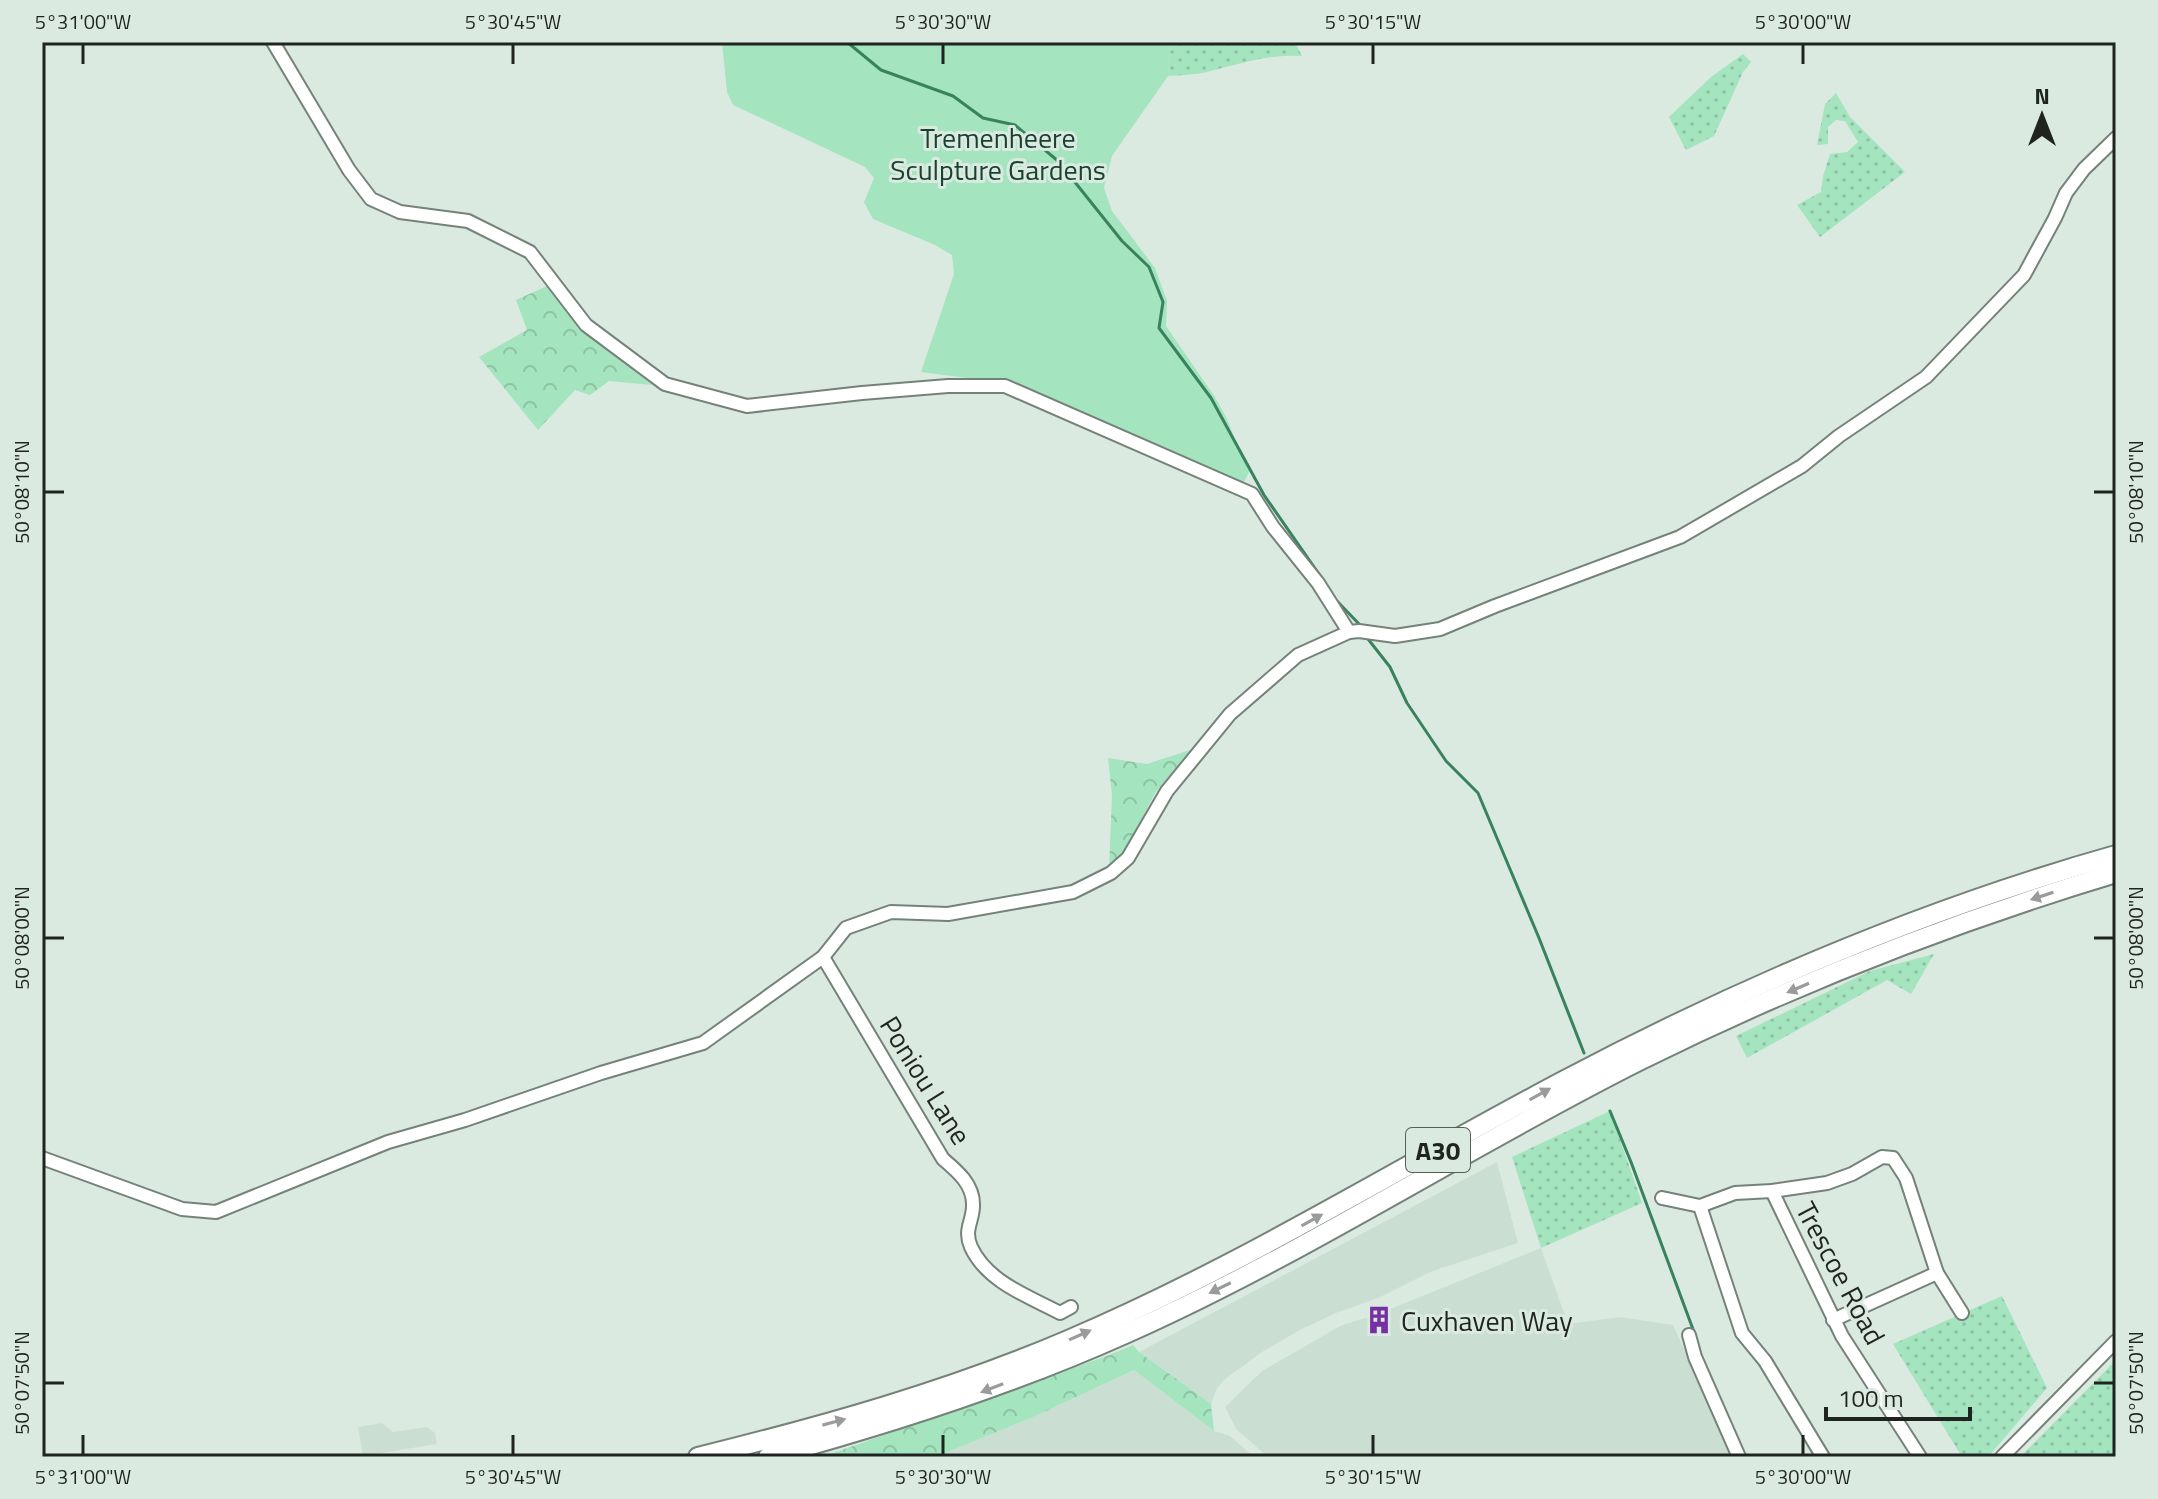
<svg xmlns="http://www.w3.org/2000/svg" width="2158" height="1499" viewBox="0 0 2158 1499" font-family="'Titillium Web',sans-serif">
	<style>
		.built { fill: #cadfd2 }
		.grass { fill: url(#grass-dots) }
		.forest { fill: url(#forest-crowns) }
		.garden { fill: #a4e4bf }
		.lines { fill: none; stroke-linecap: round; stroke-linejoin: round }
		.stream { stroke: #38825e; stroke-width: 3 }
		.minor-casing { stroke: #75827a; stroke-width: 16 }
		.highway-casing { stroke: #75827a; stroke-width: 22 }
		.minor { stroke: #fff; stroke-width: 12 }
		.highway { stroke: #fff; stroke-width: 18 }
		.oneway { fill: #9a9c9b }
		.ticks { fill: none; stroke: #1f2421; stroke-width: 3 }
		.labels { text-anchor: middle; dominant-baseline: central; stroke-width: 6; stroke-linejoin: round; paint-order: stroke }
		.shield { fill: #dbeae1; stroke: #575f5b; stroke-width: 2 }
		.shield-label { font-size: 26px; font-weight: bold; fill: #1f2421 }
		.park-label { font-size: 28px; fill: #19432e; stroke: #dbeae1 }
		.street-label { font-size: 28px; fill: #1f2421; stroke: #dbeae1 }
		.poi-label { font-size: 28px; fill: #1f2421; stroke: #dbeae1; text-anchor: start }
		.neatline { fill: none; stroke: #1f2421; stroke-width: 3 }
		.ticks-label { font-size: 20px; text-anchor: middle; fill: #1f2421 }
	</style>
	<defs>
		<pattern id="grass-dots" width="8" height="8" patternUnits="userSpaceOnUse" patternTransform="scale(2)"><rect width="8" height="8" fill="#a4e4bf"/><path d="M2 2h.1M6 6h.1" fill="none" stroke="#8dc3a4" stroke-width="1.8" stroke-linecap="round"/></pattern>
		<pattern id="forest-crowns" width="20" height="18" patternUnits="userSpaceOnUse" patternTransform="scale(2)"><rect width="20" height="18" fill="#a4e4bf"/><path d="M2 6a3 3 0 1 1 6 0M12 15a3 3 0 1 1 6 0" fill="none" stroke="#8dc3a4"/></pattern>
	</defs>
	<rect width="100%" height="100%" fill="#dbeae1"/>
	<g class="built">
		<path d="M 1497,1162 L 1518,1243 L 1430,1272 L 1378,1298 L 1336,1313 L 1300,1330 L 1262,1352 L 1225,1379 L 1216,1390 L 1211,1404 L 1139,1352 Z"/>
		<path d="M 1541,1248 L 1568,1324 L 1620,1317 L 1673,1325 L 1733,1457 L 1268,1457 L 1236,1429 L 1225,1407 L 1262,1371 L 1340,1326 L 1378,1314 Z"/>
		<path d="M 1134,1370 L 1214,1431 L 1230,1436 L 1254,1457 L 935,1457 L 1031,1418 Z"/>
		<path d="M 382,1423 L 393,1432 L 427,1427 L 435,1433 L 437,1444 L 363,1456 L 358,1427 Z"/>
	</g>
	<g class="grass">
		<path d="M 1171,42 L 1295,42 L 1302,56 C 1267,54 1240,64 1207,72 C 1194,75 1181,75 1168,76 Z"/>
		<path d="M 1743,54 L 1751,62 L 1743,72 L 1714,136 L 1686,150 L 1669,117 L 1711,77 Z"/>
		<path d="M 1836,93 L 1850,117 L 1905,172 L 1820,237 L 1797,205 L 1821,192 L 1823,176 L 1830,154 L 1847,152 L 1858,142 L 1845,121 L 1836,120 L 1828,127 L 1828,144 L 1817,145 L 1825,104 Z"/>
		<path d="M 1934,954 L 1911,994 L 1887,980 L 1747,1058 L 1736,1036 L 1870,971 Z"/>
		<path d="M 1610,1111 L 1642,1203 L 1541,1248 L 1512,1157 Z"/>
		<path d="M 2002,1296 L 2047,1388 L 1988,1457 L 1962,1457 L 1893,1344 Z"/>
		<path d="M 2116,1360 L 2116,1457 L 2020,1457 Z"/>
	</g>
	<g class="forest">
		<path d="M 547,286 L 578,327 L 652,385 L 609,381 L 590,395 L 575,390 L 538,430 L 479,357 L 527,330 L 516,300 Z"/>
		<path d="M 1190,750 L 1155,793 L 1125,851 L 1109,869 L 1112,795 L 1108,758 L 1147,764 Z"/>
		<path d="M 1133,1345 L 1139,1352 L 1211,1404 L 1214,1431 L 1134,1370 L 1031,1418 L 935,1457 L 822,1457 L 1104,1357 Z"/>
	</g>
	<path class="garden" d="M 722,42 L 1171,42 L 1168,76 L 1112,156 L 1104,188 L 1112,211 L 1155,268 L 1167,301 L 1166,326 L 1215,397 L 1227,419 L 1239,450 L 1251,468 L 1242,486 L 1082,413 L 1015,391 L 990,381 L 921,372 L 954,274 L 952,255 L 935,245 L 873,219 L 864,202 L 874,178 L 865,167 L 733,105 L 727,92 Z"/>
	<g class="lines">
		<g class="stream">
			<path d="M 847,42 L 881,70 L 953,96 L 983,118 L 1015,125 L 1058,161 L 1122,241 L 1149,267 L 1163,302 L 1159,328 L 1211,398 L 1264,495 L 1321,577"/>
			<path d="M 1336,600 L 1361,626"/>
			<path d="M 1368,639 L 1390,667 L 1407,703 L 1446,761 L 1478,793 L 1539,938 L 1584,1053"/>
			<path d="M 1610,1111 L 1631,1162 L 1694,1332"/>
		</g>
		<defs>
			<g id="minor">
				<path d="M 273,42 L 349,170 L 371,199 L 400,212 L 468,221 L 530,252 L 586,325 L 665,384 L 747,406 L 862,393 L 948,386 L 1005,386 L 1252,494 L 1273,527 L 1318,583 L 1349,632"/>
				<path d="M 823,957 L 943,1159 C 957,1171 973,1184 973,1204 C 974,1220 963,1229 971,1247 C 987,1282 1028,1296 1060,1313 L 1071,1307"/>
				<path d="M 42,1158 L 182,1209 L 216,1212 L 388,1142 L 465,1120 L 601,1073 L 703,1043 L 823,957 L 846,928 L 891,912 L 948,914 L 1073,892 L 1111,873 L 1128,858 L 1167,791 L 1230,714 L 1298,655 L 1349,632 L 1359,631 L 1395,636 L 1440,629 L 1495,606 L 1680,537 L 1802,466 L 1839,436 L 1926,377 L 2024,275 L 2055,218 L 2066,193 L 2084,169 L 2116,138"/>
				<path d="M 1772,1191 L 1842,1336 L 1920,1457"/>
				<path d="M 1662,1198 L 1700,1206 L 1735,1193 L 1772,1191 L 1827,1183 L 1852,1174 L 1882,1157 L 1893,1158 L 1906,1178 L 1937,1273 L 1833,1320"/>
				<path d="M 1700,1206 L 1742,1333 L 1765,1361 L 1823,1457"/>
				<path d="M 1937,1273 L 1962,1313"/>
				<path d="M 1689,1335 L 1695,1357 L 1739,1457"/>
				<path d="M 2002,1457 L 2116,1341"/>
			</g>
			<g id="highway">
				<path d="M 698,1457 C 823,1426 949,1391 1068,1340 C 1240,1267 1398,1168 1563,1081 C 1739,988 1924,909 2116,855"/>
				<path d="M 768,1457 C 890,1424 1009,1386 1125,1334 C 1303,1255 1467,1147 1641,1060 C 1794,984 1953,922 2116,873"/>
			</g>
		</defs>
		<use href="#minor" class="minor-casing"/>
		<use href="#highway" class="highway-casing"/>
		<use href="#minor" class="minor"/>
		<use href="#highway" class="highway"/>
	</g>
	<defs><path id="oneway-solid" d="M-6-.8H1V-3.2L6.5 0L1 3.2V.8H-6Z" transform="scale(2)"/></defs>
	<g class="oneway">
		<use href="#oneway-solid" transform="translate(2042 896) rotate(162)"/>
		<use href="#oneway-solid" transform="translate(1798 988) rotate(157)"/>
		<use href="#oneway-solid" transform="translate(1540 1094) rotate(-29)"/>
		<use href="#oneway-solid" transform="translate(1312 1220) rotate(-29)"/>
		<use href="#oneway-solid" transform="translate(1220 1288) rotate(154)"/>
		<use href="#oneway-solid" transform="translate(1080 1335) rotate(-24)"/>
		<use href="#oneway-solid" transform="translate(992 1388) rotate(159)"/>
		<use href="#oneway-solid" transform="translate(834 1422) rotate(-15)"/>
	</g>
	<path class="ticks" d="M 83,44 L 83,64M 513,44 L 513,64M 943,44 L 943,64M 1373,44 L 1373,64M 1803,44 L 1803,64M 44,492 L 64,492M 2094,492 L 2114,492M 44,938 L 64,938M 2094,938 L 2114,938M 44,1383 L 64,1383M 2094,1383 L 2114,1383M 83,1435 L 83,1455M 513,1435 L 513,1455M 943,1435 L 943,1455M 1373,1435 L 1373,1455M 1803,1435 L 1803,1455"/>
	<defs>
		<symbol id="building-bare" viewBox="-9 -9 18 18"><path d="M-4-6H4V6H1V3H-1V6H-4ZM-2.5-4.3h1.7v1.8h-1.7ZM.8-4.3h1.7v1.8H.8ZM-2.5-1h1.7V.8h-1.7ZM.8-1h1.7V.8H.8Z" fill="#7730a4" stroke="#dbeae1" stroke-width="2.5" paint-order="stroke"/></symbol>
	</defs>
	<g fill-rule="evenodd">
		<use href="#building-bare" x="1359" y="1300" width="40" height="40"/>
	</g>
	<g class="labels">
		<rect class="shield" x="1406" y="1128" width="64" height="44" rx="6"/>
		<g class="shield-label">
			<text x="1438" y="1150">A30</text>
		</g>
		<g class="park-label">
			<text x="998" y="137">Tremenheere<tspan x="998" dy="32">Sculpture Gardens</tspan></text>
		</g>
		<g class="street-label">
			<text transform="translate(926 1080) rotate(58)">Poniou Lane</text>
			<text transform="translate(1841 1273) rotate(62)">Trescoe Road</text>
		</g>
		<g class="poi-label">
			<text x="1401" y="1320">Cuxhaven Way</text>
		</g>
	</g>
	<rect width="2158" height="1499" fill="none" stroke="#dbeae1" stroke-width="88"/>
	<g transform="translate(2042 116)" stroke="#dbeae1" stroke-width="6" paint-order="stroke">
	<path d="M0-6L14 30L0 20L-14 30Z" fill="#1f2421"/>
	<text y="-12" font-size="22" font-weight="bold" text-anchor="middle" fill="#1f2421">N</text>
	</g>
	<path d="M1826 1407v12h144v-12" fill="none" stroke="#1f2421" stroke-width="4"/>
	<text x="1838" y="1407" font-size="24" fill="#1f2421" stroke="#dbeae1" stroke-width="6" paint-order="stroke">100 m</text>
	<rect x="44" y="44" width="2070" height="1411" class="neatline"/>
	<g class="ticks-label">
		<text x="83" y="29">5°31'00"W</text>
		<text x="513" y="29">5°30'45"W</text>
		<text x="943" y="29">5°30'30"W</text>
		<text x="1373" y="29">5°30'15"W</text>
		<text x="1803" y="29">5°30'00"W</text>
		<text transform="translate(22 492) rotate(-90)" y="7">50°08'10"N</text>
		<text transform="translate(2136 492) rotate(-90)" y="7">50°08'10"N</text>
		<text transform="translate(22 938) rotate(-90)" y="7">50°08'00"N</text>
		<text transform="translate(2136 938) rotate(-90)" y="7">50°08'00"N</text>
		<text transform="translate(22 1383) rotate(-90)" y="7">50°07'50"N</text>
		<text transform="translate(2136 1383) rotate(-90)" y="7">50°07'50"N</text>
		<text x="83" y="1484">5°31'00"W</text>
		<text x="513" y="1484">5°30'45"W</text>
		<text x="943" y="1484">5°30'30"W</text>
		<text x="1373" y="1484">5°30'15"W</text>
		<text x="1803" y="1484">5°30'00"W</text>
	</g>
</svg>
